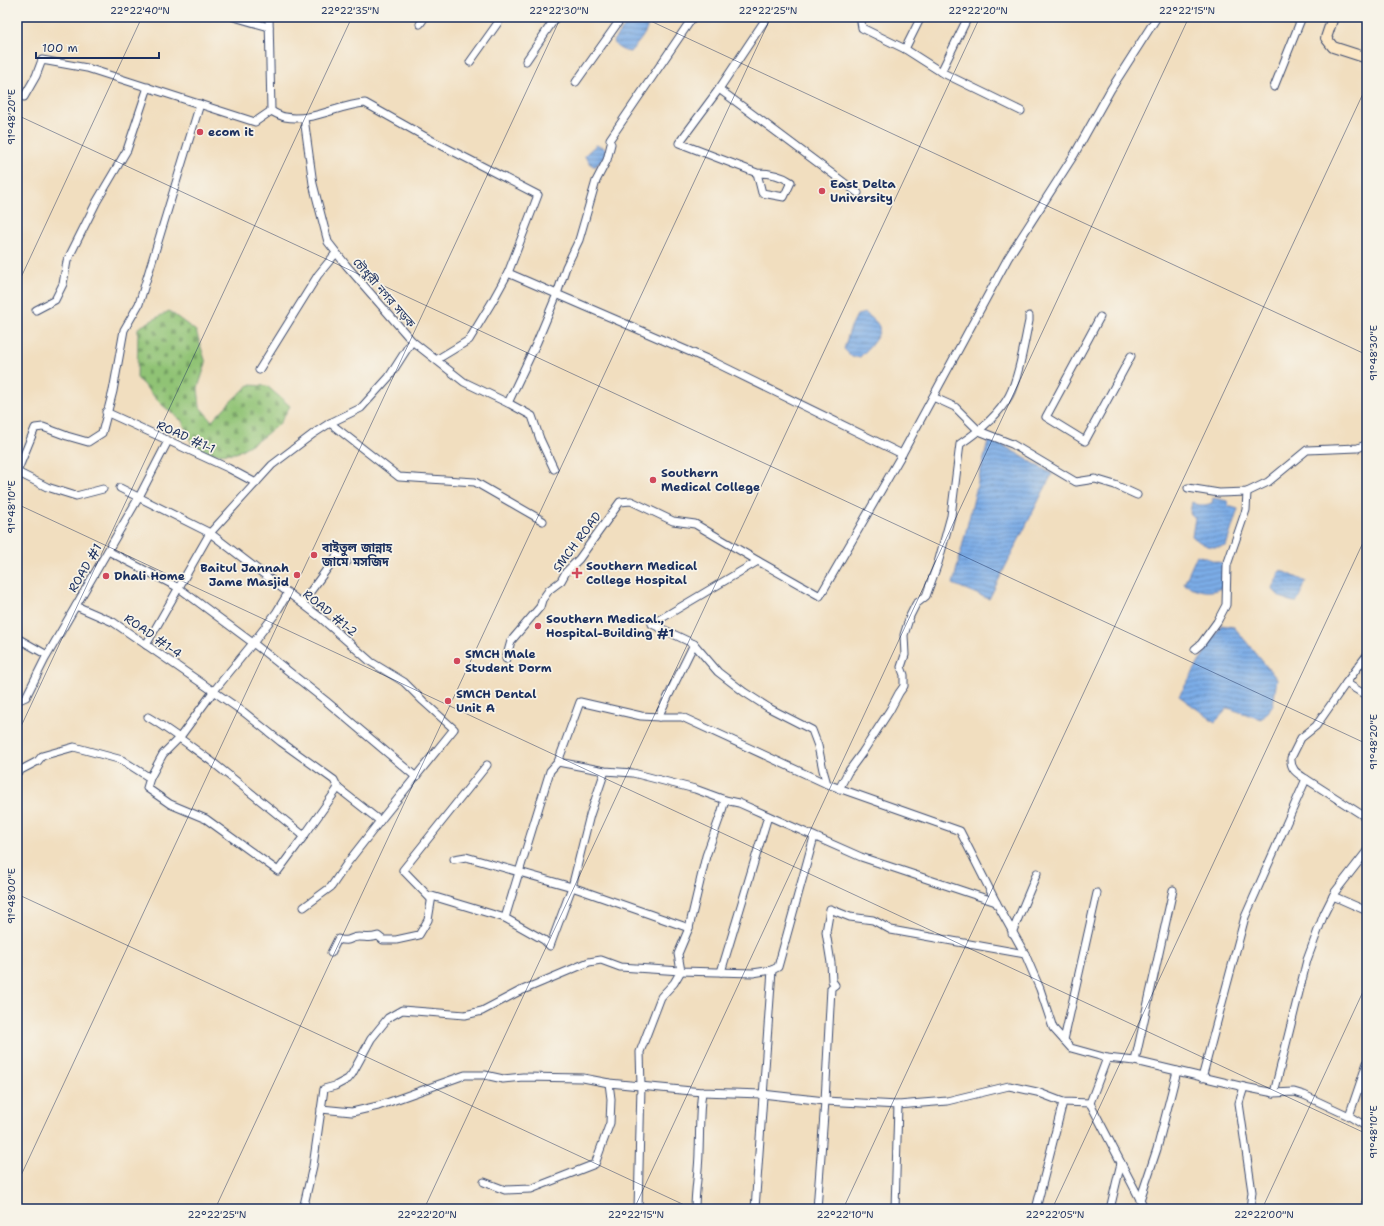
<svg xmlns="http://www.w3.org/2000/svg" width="1384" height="1226" viewBox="0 0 1384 1226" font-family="'Shantell Sans','Noto Sans Bengali',sans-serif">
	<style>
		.cemetery { fill: url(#cemetery-stones); stroke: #56796a }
		.water { fill: url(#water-rules); stroke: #4b6ea2 }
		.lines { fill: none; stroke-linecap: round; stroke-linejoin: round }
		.minor-casing { stroke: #3b496d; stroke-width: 9 }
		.secondary-casing { stroke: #3b496d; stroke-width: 12 }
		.minor { stroke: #fff; stroke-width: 7 }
		.secondary { stroke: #fbe6c4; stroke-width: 10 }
		.ticks { fill: none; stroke: #1b2f5e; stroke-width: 1; stroke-opacity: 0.45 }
		.poi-dot { fill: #d1495b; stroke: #f7f3e8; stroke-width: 1.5 }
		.labels { text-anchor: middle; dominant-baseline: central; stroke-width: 3.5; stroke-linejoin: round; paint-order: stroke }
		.poi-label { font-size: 12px; font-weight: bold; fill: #1b2f5e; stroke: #f7f3e8; text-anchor: start }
		.street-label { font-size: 12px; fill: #1b2f5e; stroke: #f7f3e8 }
		.neatline { fill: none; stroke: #1b2f5e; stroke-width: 1.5 }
		.ticks-label { font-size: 10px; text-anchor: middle; fill: #1b2f5e }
	</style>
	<defs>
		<pattern id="cemetery-stones" width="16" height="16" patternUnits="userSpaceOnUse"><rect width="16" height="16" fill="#90c375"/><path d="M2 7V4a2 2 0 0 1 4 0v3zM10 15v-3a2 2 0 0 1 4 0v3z" fill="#759f63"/></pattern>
		<pattern id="water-rules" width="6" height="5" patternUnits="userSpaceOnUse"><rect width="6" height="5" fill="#7bace6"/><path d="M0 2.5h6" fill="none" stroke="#648cbe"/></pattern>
	</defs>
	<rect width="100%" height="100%" fill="#f7f3e8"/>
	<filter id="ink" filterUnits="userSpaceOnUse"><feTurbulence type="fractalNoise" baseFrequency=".025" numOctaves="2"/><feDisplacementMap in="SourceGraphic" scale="8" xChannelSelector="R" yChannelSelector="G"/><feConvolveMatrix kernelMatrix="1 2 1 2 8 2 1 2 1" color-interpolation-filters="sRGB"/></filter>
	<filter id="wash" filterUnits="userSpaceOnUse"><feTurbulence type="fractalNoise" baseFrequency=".012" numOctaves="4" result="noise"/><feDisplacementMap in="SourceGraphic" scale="16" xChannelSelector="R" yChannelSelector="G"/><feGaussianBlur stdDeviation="0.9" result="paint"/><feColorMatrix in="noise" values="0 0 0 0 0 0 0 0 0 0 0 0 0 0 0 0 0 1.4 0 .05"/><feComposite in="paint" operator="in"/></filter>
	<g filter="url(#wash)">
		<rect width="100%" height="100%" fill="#f1debf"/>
		<path class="cemetery" d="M 169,311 L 196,331 L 206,363 L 198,388 L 200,407 L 212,421 L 231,401 L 249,385 L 267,386 L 290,406 L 280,423 L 260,439 L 236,453 L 213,454 L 192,444 L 182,421 L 161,404 L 137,378 L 138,328 Z"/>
		<g class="water">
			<path d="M 632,17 L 645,18 L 648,22 C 648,33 637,44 630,52 C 623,51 615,47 613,41 Z"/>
			<path d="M 596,145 L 603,147 L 606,150 L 606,155 L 596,166 L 593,166 L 585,157 L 585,155 Z"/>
			<path d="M 865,313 C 869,316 877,321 879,327 C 882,335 866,351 860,357 L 852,357 L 844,349 L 850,329 L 857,315 Z"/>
			<path d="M 989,437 L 1052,474 L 989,599 L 953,584 Z"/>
			<path d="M 1213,498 L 1228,501 L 1228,506 L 1238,509 L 1226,546 C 1212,549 1203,546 1192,536 L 1195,518 L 1190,513 L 1192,502 C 1199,506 1204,506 1212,503 Z"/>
			<path d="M 1197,555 L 1224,564 L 1223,588 C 1207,594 1199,591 1184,584 Z"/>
			<path d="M 1281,570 L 1306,582 L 1297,602 C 1287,602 1277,596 1272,588 Z"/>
			<path d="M 1221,625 L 1234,627 L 1277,679 L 1273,705 L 1261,719 L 1228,708 L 1215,722 L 1179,696 Z"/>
		</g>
	</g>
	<g filter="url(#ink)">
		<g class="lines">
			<defs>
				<g id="minor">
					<path d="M 234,17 L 269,27"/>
					<path d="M 269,17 L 271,111 C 275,113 280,116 285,117 C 313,122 338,105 365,103 L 431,140 L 538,195 L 508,273 L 492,302 L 469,340 L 436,360"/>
					<path d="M 863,17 L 861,22 L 862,28 L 905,49 L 941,72 L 1021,111"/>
					<path d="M 17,18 L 20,17"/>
					<path d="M 420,24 L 425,17"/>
					<path d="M 905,49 L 921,17"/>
					<path d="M 526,61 L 556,17"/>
					<path d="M 470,62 L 502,17"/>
					<path d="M 941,72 L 968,17"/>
					<path d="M 576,82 L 622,17"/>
					<path d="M 1274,87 L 1302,17"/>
					<path d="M 719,89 L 858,193"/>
					<path d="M 17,95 L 24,97 L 36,76 L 42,60 L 87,68 L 255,122 L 271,111"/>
					<path d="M 304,118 L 313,184 L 328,242 L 346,265 L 412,341 L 464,382 L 510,404 L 532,416 L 540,439 L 554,469"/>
					<path d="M 610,139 L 693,17"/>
					<path d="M 757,173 C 769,173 781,175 791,182 L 784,197 L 762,193 L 757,173 L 679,143 L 719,89 L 767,17"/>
					<path d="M 508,273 L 716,363 L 902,454"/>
					<path d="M 36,310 L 55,300 L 63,284 L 67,261 L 97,201 L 127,150 L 148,87"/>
					<path d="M 1100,317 L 1046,417 L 1085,441 L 1131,356"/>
					<path d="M 259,370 L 318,275 L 336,253"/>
					<path d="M 933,397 L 955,407 L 979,431 L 1012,444 L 1076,482 L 1095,479 L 1115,485 L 1137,495"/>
					<path d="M 508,403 L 537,342 L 557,294 L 566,267 L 579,240 L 596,181 L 607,160 L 611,144"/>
					<path d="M 106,412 L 228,468 L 256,483"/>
					<path d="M 330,423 L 399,477 L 475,482 L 543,521"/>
					<path d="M 17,472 L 35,428 L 43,427 L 67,436 L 88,442 L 102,433 L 113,391 L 124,330 L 139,304 L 200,104"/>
					<path d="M 17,472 L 47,487 L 76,496 L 103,489"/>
					<path d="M 120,488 L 210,533 L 321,618 L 371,662 L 404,682 L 423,701 L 454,729 L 380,821 L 348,862 L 331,887 L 304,907"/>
					<path d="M 1188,488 L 1219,493 L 1247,492 L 1268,482 L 1307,450 L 1358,448 L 1367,444"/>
					<path d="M 108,551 L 179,588 L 253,643 L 326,701 L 416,777"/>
					<path d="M 302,603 L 338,554 L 347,562"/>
					<path d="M 76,606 L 113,622 L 245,713 L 281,742 L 334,780 L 338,788 L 380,821"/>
					<path d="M 17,638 L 47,655"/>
					<path d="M 146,645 L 210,533 L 272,465 L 313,434 L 330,423 L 361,408 L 389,377 L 412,341"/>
					<path d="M 1195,649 L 1201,644 L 1217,622 L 1226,605 L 1227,565 L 1246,510 L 1247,492"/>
					<path d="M 1367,655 L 1346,683 L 1367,696"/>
					<path d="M 506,659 L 511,641 L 540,607 L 542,600 L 549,590 L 561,581 L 566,572 L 579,559 L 620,502 L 631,501 L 673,521 L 695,524 L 758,561"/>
					<path d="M 17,701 L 26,697 L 45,659 L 139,497 L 168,441"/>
					<path d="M 148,717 C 170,730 190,746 211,761 C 242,786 274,811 304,836 L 338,788"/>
					<path d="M 659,717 L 661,711 L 694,644"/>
					<path d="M 558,762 L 580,702 L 641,716 L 659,717 L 682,717 L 827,784 L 960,831 L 996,902 L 1025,954 L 1040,989 L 1053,1028 L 1071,1048 L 1107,1058 L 1135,1061 L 1244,1087 L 1274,1093 L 1294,1092 L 1304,1095 L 1349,1116 L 1367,1127"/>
					<path d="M 605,771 L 590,815 L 572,887 L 550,946 L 544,940 L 505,918 L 550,771 L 558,762 L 605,771 L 633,773 L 695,789 L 725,800 L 739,803 L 861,857 L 996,902"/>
					<path d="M 17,772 L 38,761 L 42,756 L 74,747 L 122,760 L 150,778 L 163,754 L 180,737 L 213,692 L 253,643 L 276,613 L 288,593"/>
					<path d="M 150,778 L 147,788 L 170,804 L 206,819 L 278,871 L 304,836"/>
					<path d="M 1306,779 C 1298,774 1290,770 1291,758 L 1301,738 L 1316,726 L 1346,683"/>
					<path d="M 827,784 L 823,770 L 818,746 L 812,730 L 769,708 L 744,692 L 718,672 L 694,644 L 652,624 L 758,561 L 820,596 L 902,454 L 1008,258 L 1074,155 L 1111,89 L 1157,17"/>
					<path d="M 839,789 L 848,772 L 862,753 L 890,710 L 899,693 L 904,686 L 904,675 L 901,667 L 905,655 L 904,635 L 910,616 L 916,604 L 926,596 L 938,563 L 951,516 L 960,444 C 978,432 998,416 1009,396 C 1019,377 1024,344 1029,321 L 1029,316"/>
					<path d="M 725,800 L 721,814 L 706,856 L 689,928 L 678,954 L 681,971 L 753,973 L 772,970"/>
					<path d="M 454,859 L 466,857 L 572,887 L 689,928"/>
					<path d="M 1333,896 L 1367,911"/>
					<path d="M 431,899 L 403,870 L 487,765"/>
					<path d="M 1012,933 L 1037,873"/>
					<path d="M 331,953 L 338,939 C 351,943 349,937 359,937 C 367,937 369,939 378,936 L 383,940 L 396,940 L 419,935 L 428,920 L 432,896 L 505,918"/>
					<path d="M 721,972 L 768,816"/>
					<path d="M 1064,1040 L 1097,893"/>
					<path d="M 1135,1061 L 1173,890"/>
					<path d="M 1202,1078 L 1245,917 L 1306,779 L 1367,818"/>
					<path d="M 1244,1087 L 1239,1103 L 1252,1192 L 1250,1209"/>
					<path d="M 1274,1093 L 1307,960 L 1324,914 L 1335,892 L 1367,851"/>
					<path d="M 1090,1103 L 1145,1209"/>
					<path d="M 321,1109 L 352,1112 L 378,1106 L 465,1075 L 485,1075 L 503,1079 L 523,1077 L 583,1078 L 609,1083 L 702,1092 L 762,1094 L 825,1101 L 898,1105 L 947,1101 L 1009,1086 L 1037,1092 L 1063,1102 L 1090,1103 L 1107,1058"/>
					<path d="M 1349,1116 L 1367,1063"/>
					<path d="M 484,1182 L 505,1190 L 531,1189 L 595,1164 L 610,1123 L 611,1099 L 609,1083"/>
					<path d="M 1140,1200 L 1157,1149 L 1177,1071"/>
					<path d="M 303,1209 L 313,1166 L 324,1089 L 335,1086 L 348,1079 L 352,1074 L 371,1039 L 388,1018 L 402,1010 L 465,1015 L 482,1011 L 518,992 L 589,962 L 601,960 L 620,967 L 681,971 L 674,983 L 661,997 L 640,1052 L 641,1086 L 638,1209"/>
					<path d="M 695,1209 C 695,1189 699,1170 699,1151 C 700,1131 699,1112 702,1092"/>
					<path d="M 755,1209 L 772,970 L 778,967 L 814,837"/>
					<path d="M 817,1209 L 825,1101 L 831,988 L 835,985 L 832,981 L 831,963 L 826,932 L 830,909 L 850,917 L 873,920 L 891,930 L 1025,954"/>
					<path d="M 895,1209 L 898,1105"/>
					<path d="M 1036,1209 L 1063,1102"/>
					<path d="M 1110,1209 L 1121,1163"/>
					<path d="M 1364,1209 L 1367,1201"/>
				</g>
				<path id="secondary" d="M 1333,17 L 1326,38 L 1333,47 L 1367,58"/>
			</defs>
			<use href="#minor" class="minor-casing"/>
			<use href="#secondary" class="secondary-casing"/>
			<use href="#minor" class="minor"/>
			<use href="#secondary" class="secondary"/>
		</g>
	</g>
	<path class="ticks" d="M 642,17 L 1367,355M 17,115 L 1367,744M 17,286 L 142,17M 17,504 L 1367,1134M 17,735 L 352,17M 17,894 L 693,1209M 17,1184 L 561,17M 215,1209 L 771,17M 424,1209 L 980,17M 634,1209 L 1189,17M 843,1209 L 1367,85M 1052,1209 L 1367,534M 1262,1209 L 1367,983"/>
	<g class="poi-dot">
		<circle cx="200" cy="132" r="4"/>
		<circle cx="822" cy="191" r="4"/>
		<circle cx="653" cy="480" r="4"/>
		<circle cx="314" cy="555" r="4"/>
		<path d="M575 567h4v4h4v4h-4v4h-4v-4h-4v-4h4z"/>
		<circle cx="297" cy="575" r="4"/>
		<circle cx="106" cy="576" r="4"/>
		<circle cx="538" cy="626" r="4"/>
		<circle cx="457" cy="661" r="4"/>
		<circle cx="448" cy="701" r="4"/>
	</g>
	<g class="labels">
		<g class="poi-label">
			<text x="208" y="132">ecom it</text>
			<text x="830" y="184">East Delta<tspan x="830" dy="14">University</tspan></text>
			<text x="661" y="473">Southern<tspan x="661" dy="14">Medical College</tspan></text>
			<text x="322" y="548">বাইতুল জান্নাহ<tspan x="322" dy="14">জামে মসজিদ</tspan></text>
			<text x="586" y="566">Southern Medical<tspan x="586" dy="14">College Hospital</tspan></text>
			<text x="289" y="568" text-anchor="end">Baitul Jannah<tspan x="289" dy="14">Jame Masjid</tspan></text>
			<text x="114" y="576">Dhali Home</text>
			<text x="546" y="619">Southern Medical.,<tspan x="546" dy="14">Hospital-Building #1</tspan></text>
			<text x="465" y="654">SMCH Male<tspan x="465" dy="14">Student Dorm</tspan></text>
			<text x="456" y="694">SMCH Dental<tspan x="456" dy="14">Unit A</tspan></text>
		</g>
		<g class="street-label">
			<text transform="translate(384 293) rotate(49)">চৌধুরী নগর সড়ক</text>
			<text transform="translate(186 437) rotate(24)">ROAD #1-1</text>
			<text transform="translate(577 542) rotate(-53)">SMCH ROAD</text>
			<text transform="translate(85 568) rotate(-60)">ROAD #1</text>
			<text transform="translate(330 613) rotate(39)">ROAD #1-2</text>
			<text transform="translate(153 636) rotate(35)">ROAD #1-4</text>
		</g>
	</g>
	<rect width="1384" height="1226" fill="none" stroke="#f7f3e8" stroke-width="44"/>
	<path d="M36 52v6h123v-6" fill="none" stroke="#1b2f5e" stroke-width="2"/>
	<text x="42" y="52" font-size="12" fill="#1b2f5e" stroke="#f7f3e8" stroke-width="3" paint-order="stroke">100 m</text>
	<rect x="22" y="22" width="1340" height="1182" class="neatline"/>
	<g class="ticks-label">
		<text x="140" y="14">22°22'40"N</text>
		<text x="350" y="14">22°22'35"N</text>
		<text x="559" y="14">22°22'30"N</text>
		<text x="768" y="14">22°22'25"N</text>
		<text x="978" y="14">22°22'20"N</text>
		<text x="1187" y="14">22°22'15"N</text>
		<text transform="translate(11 117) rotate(-90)" y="4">91°48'20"E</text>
		<text transform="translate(1373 353) rotate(-90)" y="4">91°48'30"E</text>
		<text transform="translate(11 507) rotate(-90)" y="4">91°48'10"E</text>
		<text transform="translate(1373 742) rotate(-90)" y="4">91°48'20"E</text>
		<text transform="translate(11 896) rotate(-90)" y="4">91°48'00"E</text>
		<text transform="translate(1373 1132) rotate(-90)" y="4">91°48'10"E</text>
		<text x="217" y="1218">22°22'25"N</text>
		<text x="427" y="1218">22°22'20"N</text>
		<text x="636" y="1218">22°22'15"N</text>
		<text x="845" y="1218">22°22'10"N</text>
		<text x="1055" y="1218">22°22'05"N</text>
		<text x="1264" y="1218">22°22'00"N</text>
	</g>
</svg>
